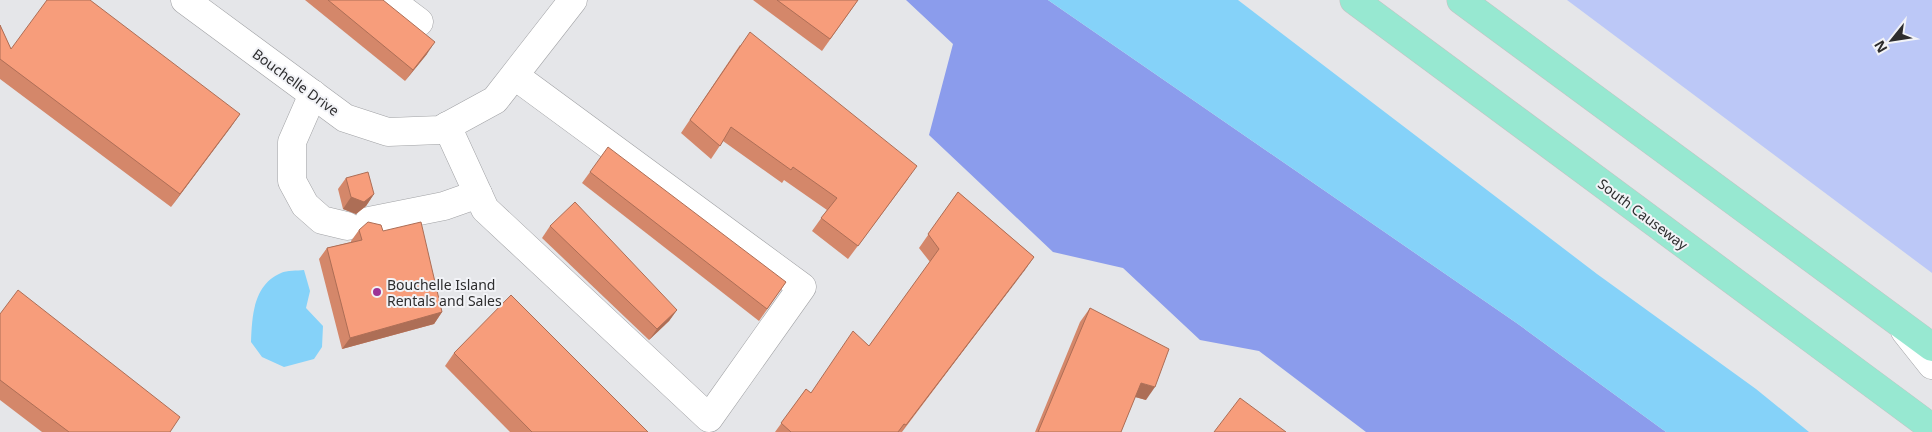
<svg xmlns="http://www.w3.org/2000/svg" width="1932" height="432" viewBox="0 0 1932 432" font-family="'Noto Sans',sans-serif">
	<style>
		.green { fill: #bcc8f7 }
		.forest { fill: #8b9cec }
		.water { fill: #85d2f9 }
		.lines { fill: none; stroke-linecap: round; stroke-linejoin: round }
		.minor-casing { stroke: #a1a2a5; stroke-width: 29 }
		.major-casing { stroke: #c4c4c4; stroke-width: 29 }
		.minor { stroke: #fff; stroke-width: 28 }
		.major { stroke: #97e8d1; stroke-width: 28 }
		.wall { fill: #d4876a }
		.shaded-wall { fill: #ad6e56 }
		.building { fill: #f79d7b; stroke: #ad6e56 }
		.poi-dot { fill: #9c3396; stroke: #f2f3f7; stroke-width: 2 }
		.labels { text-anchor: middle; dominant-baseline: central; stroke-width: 4; stroke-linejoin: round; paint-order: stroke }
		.street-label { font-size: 14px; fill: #2d2d2e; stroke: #f2f3f7 }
		.poi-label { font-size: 14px; fill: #2d2d2e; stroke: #f2f3f7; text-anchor: start }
	</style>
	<rect width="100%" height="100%" fill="#e5e6e9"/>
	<path class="green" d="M 1567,0 L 1932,0 L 1932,273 Z"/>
	<path class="forest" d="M 906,0 L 1048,0 L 1518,324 L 1666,432 L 1366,432 L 1259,351 L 1200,340 L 1123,268 L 1053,252 L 929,135 L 953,44 Z"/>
	<g class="water">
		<path d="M 1048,0 L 1238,0 L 1597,274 L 1756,389 L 1809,432 L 1666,432 L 1518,324 Z"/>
		<path d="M 304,270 L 310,291 L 306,308 L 323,326 L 322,347 L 314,359 L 284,367 L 262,357 L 251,342 C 252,317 253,285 281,273 C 287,270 297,271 304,270 Z"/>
	</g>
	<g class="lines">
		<defs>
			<g id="minor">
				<path d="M 185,0 L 345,118 L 388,132 L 440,130 L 495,100 L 573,0"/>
				<path d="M 390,0 L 419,22"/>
				<path d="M 313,94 L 292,142 L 292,181 L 305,205 L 322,220 L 347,226"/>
				<path d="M 447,126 L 485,209 L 709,418 L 802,287 L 515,76"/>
				<path d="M 369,221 L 444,206 L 478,194"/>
				<path d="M 1905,331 L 1932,365"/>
			</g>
			<g id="major">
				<path d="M 1354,0 L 1932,428"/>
				<path d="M 1461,0 L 1932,347"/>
			</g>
		</defs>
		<use href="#minor" class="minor-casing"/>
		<use href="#major" class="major-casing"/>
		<use href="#minor" class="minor"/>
		<use href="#major" class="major"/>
	</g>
	<g class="wall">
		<path d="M 305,0 L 383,0 L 427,54 L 405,81 Z"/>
		<path d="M 753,0 L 858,0 L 822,51 Z"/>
		<path d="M 0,25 L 11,49 L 240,114 L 171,207 L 0,79 Z"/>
		<path d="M 740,45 L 908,179 L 848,259 L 812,231 L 827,210 L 784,180 L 782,183 L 723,141 L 711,159 L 681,133 Z"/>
		<path d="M 590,172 L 786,282 L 759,321 L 582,183 Z"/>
		<path d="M 346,178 L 374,194 L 366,206 L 356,214 L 343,209 L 338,189 Z"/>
		<path d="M 958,192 L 1034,257 L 902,432 L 775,432 L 806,389 L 811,393 L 869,346 L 930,262 L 919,248 Z"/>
		<path d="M 550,226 L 677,310 L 669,321 L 649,340 L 542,238 Z"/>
		<path d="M 359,230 L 383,231 L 442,312 L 434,324 L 342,349 L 319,259 L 327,248 L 351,242 L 351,241 Z"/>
		<path d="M 1090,308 L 1146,400 L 1135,397 L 1121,432 L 1035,432 L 1080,322 Z"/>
		<path d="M 0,314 L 170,432 L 42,432 L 0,400 Z"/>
		<path d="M 454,353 L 648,432 L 510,432 L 445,366 Z"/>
	</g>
	<g class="shaded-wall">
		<path d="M 435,42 L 427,54 L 405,81 L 413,70 Z"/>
		<path d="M 240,114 L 231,127 L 171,207 L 180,194 Z"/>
		<path d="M 374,194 L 366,206 L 356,214 L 343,209 L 351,197 Z"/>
		<path d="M 1034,257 L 1025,270 L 901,432 L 906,425 Z"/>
		<path d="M 677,310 L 669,321 L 649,340 L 657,329 Z"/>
		<path d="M 442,312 L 434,324 L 342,349 L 350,338 Z"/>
		<path d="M 1141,383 L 1155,387 L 1146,400 L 1132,396 Z"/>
	</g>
	<g class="building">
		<path d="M 47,0 L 90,0 L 240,114 L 180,194 L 0,59 L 0,25 L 11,49 Z"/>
		<path d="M 328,0 L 383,0 L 435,42 L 413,70 Z"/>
		<path d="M 777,0 L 858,0 L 830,39 Z"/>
		<path d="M 750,32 L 917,166 L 858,246 L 821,218 L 837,198 L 793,167 L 791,170 L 731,127 L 720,146 L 690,120 Z"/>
		<path d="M 608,147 L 786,282 L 767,309 L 590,172 Z"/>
		<path d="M 368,172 L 374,194 L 364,202 L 351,197 L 346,178 Z"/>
		<path d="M 958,192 L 1034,257 L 906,425 L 904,424 L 898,432 L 791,432 L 781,423 L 806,389 L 811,393 L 853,331 L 869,346 L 939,249 L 928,234 Z"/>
		<path d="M 575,202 L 677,310 L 657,329 L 550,226 Z"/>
		<path d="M 368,222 L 381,225 L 383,231 L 421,222 L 442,312 L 350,338 L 327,248 L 362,240 L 359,230 Z"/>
		<path d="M 18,290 L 180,417 L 170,432 L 69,432 L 0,380 L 0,314 Z"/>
		<path d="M 511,295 L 648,432 L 532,432 L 454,353 Z"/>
		<path d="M 1090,308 L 1169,349 L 1155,387 L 1141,383 L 1121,432 L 1038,432 Z"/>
		<path d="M 1240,398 L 1286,432 L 1214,432 Z"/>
	</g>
	<circle class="poi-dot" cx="377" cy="292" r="5"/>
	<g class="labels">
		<g class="street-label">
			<text transform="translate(296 82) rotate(36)">Bouchelle Drive</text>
			<text transform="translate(1643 214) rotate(37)">South Causeway</text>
		</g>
		<g class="poi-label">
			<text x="387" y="284">Bouchelle Island<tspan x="387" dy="16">Rentals and Sales</tspan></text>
		</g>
	</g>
	<g transform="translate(1892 40) rotate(240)" stroke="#f2f3f7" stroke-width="4" paint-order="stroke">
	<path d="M0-4L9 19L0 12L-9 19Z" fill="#2d2d2e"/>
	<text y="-8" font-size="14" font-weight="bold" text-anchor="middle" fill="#2d2d2e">N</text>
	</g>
</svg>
